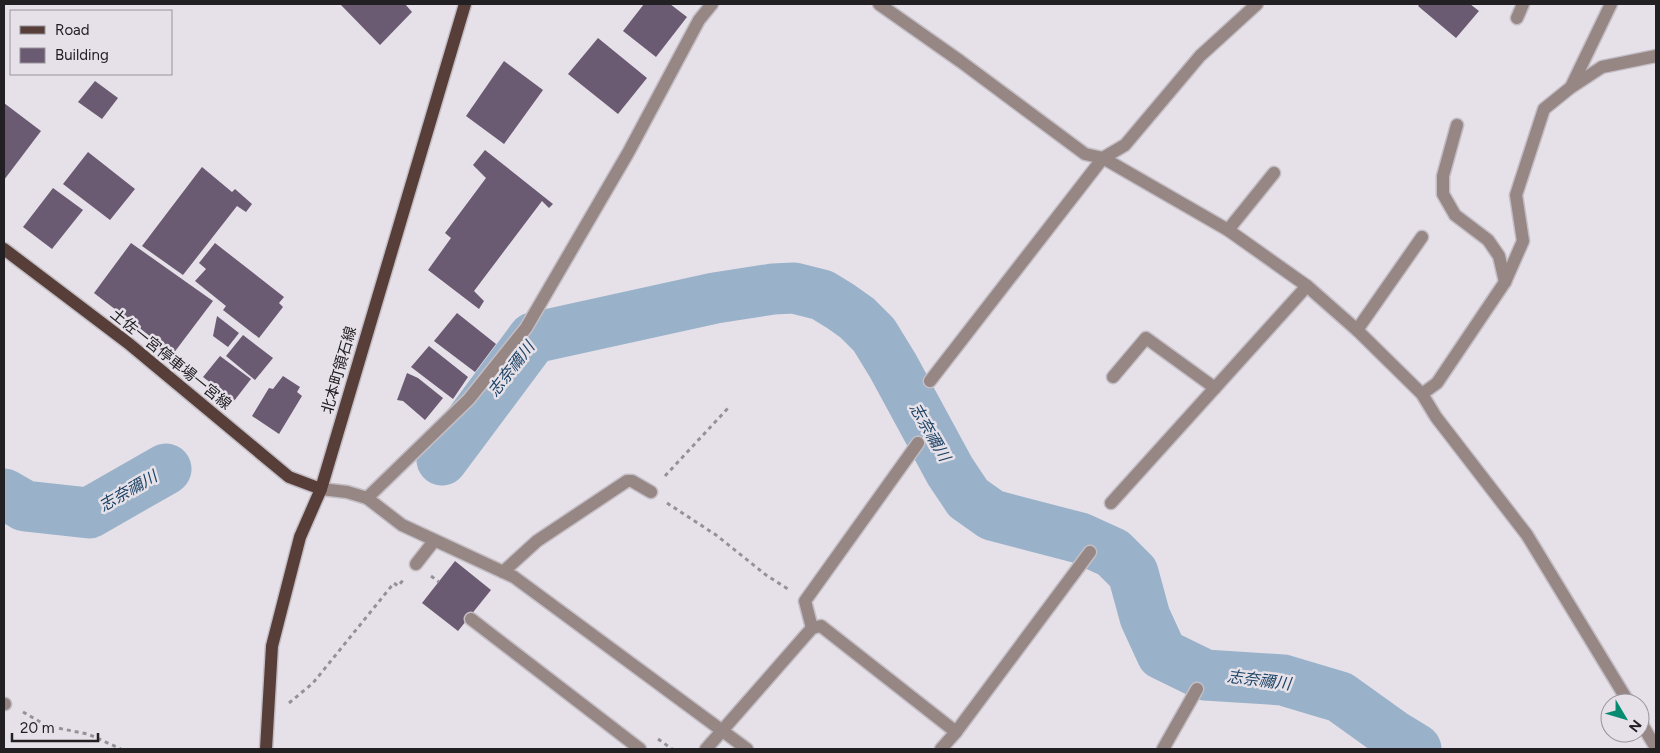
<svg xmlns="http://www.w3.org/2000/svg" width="1660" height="753" viewBox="0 0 1660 753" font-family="Figtree,'Noto Sans JP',sans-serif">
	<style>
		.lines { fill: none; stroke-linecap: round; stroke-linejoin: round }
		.river { stroke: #99b2c9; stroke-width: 51 }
		.building { fill: #6a5a72 }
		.minor-casing { stroke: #c3bec5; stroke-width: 15 }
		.major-casing { stroke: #c3bec5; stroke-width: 15 }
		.path { stroke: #959297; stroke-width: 3; stroke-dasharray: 4 4; stroke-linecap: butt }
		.minor { stroke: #978784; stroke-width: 12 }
		.major { stroke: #573e38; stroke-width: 12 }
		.labels { text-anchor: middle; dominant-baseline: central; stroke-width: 5; stroke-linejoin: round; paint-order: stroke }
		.street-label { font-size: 15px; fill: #222023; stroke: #e6e1e9 }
		.water-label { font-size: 16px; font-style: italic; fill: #1b4264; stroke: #e6e1e9 }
	</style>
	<rect width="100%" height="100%" fill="#e6e1e9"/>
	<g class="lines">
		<g class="river">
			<path d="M 442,460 L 533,338 L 715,298 L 773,289 L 794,288 L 822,295 L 840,306 L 857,318 L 874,335 L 893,366 L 950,471 L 968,498 L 992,515 L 1080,538 L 1113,553 L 1133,573 L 1145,617 L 1162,654 L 1205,675 L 1283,680 L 1340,697 L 1393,735 L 1416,749"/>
			<path d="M 4,494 L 25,506 L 89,513 L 166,469"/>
		</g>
	</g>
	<g class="building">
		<path d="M 340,4 L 405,4 L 412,12 L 380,45 Z"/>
		<path d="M 644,4 L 670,4 L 687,17 L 656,57 L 623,31 Z"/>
		<path d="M 1420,4 L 1470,4 L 1479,11 L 1456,38 L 1418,6 Z"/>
		<path d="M 598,38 L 647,78 L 618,114 L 568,74 Z"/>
		<path d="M 504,61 L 543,90 L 504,144 L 466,116 Z"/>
		<path d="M 95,81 L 118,98 L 102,119 L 78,102 Z"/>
		<path d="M 4,103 L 41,131 L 4,180 Z"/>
		<path d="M 485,150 L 553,204 L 549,208 L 542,201 L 474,291 L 484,301 L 479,309 L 428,270 L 451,238 L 445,233 L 486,178 L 473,165 Z"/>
		<path d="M 88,152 L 135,189 L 110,220 L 63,184 Z"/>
		<path d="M 202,167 L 232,192 L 235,189 L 252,204 L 246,212 L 237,206 L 183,275 L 142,246 Z"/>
		<path d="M 53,188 L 83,210 L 52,249 L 23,227 Z"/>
		<path d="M 131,243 L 213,301 L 173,354 L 94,293 Z"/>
		<path d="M 215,243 L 284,297 L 279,303 L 283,307 L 259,338 L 223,310 L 226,306 L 195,281 L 206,269 L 199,263 Z"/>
		<path d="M 457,313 L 496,344 L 475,372 L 434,341 Z"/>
		<path d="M 217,316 L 239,333 L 228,347 L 213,336 Z"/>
		<path d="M 243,335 L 273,358 L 255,380 L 226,356 Z"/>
		<path d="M 429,346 L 468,377 L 453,399 L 411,367 Z"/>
		<path d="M 220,356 L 251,379 L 234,401 L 203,377 Z"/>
		<path d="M 407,373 L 418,378 L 443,398 L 425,420 L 403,401 L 397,400 Z"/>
		<path d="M 283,376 L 300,387 L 297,392 L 302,396 L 279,434 L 252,416 L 269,388 L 273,389 Z"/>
		<path d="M 455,561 L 491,590 L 458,631 L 422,603 Z"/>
	</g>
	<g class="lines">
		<defs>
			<g id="minor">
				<path d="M 879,4 L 960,61 L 1085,154 L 1103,158 L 1228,230 L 1307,286 L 1357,330 L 1422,394 L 1436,417 L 1527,535 L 1629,703"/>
				<path d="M 1517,18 L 1523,4"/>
				<path d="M 1571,87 L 1611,4"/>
				<path d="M 1457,125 L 1443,176 L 1443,194 L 1455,215 L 1488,240 L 1499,256 L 1505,282"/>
				<path d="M 1228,230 L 1274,173"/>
				<path d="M 1357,330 L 1422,237"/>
				<path d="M 1113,377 L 1146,338 L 1215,388"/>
				<path d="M 930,381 L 1103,158 L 1125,145 L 1200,56 L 1257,4"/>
				<path d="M 1422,394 L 1437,383 L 1505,282 L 1523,241 L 1516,195 L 1544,109 L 1570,88 L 1602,67 L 1656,56"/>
				<path d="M 321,489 L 347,492 L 367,498 L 402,525 L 514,577 L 747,749"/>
				<path d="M 367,498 L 469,399 L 526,328 L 628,153 L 699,20 L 712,4"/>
				<path d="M 1111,503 L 1307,286"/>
				<path d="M 416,564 L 434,541"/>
				<path d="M 503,572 L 537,541 L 627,481 L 632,481 L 651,492"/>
				<path d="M 471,619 L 640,749"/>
				<path d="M 812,628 L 821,626 L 956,732"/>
				<path d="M 4,704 L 5,704"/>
				<path d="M 1640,721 L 1656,748"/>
				<path d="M 706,749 L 812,628 L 805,601 L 918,443"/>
				<path d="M 941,749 L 956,732 L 1090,552"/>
				<path d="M 1163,749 L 1197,689"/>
			</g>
			<g id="major">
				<path d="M 4,249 L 128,343 L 289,477 L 321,489"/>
				<path d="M 266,749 L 272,646 L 300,537 L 321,489 L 465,4"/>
			</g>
		</defs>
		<use href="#minor" class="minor-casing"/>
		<use href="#major" class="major-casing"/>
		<g class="path">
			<path d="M 665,476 L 730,406"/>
			<path d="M 667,503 L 716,535 L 766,575 L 788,589"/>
			<path d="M 431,576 L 439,582"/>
			<path d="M 289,703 L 313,683 L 394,583 L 398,586 L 404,579"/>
			<path d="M 23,712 L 47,726 L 88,734 L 121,749"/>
			<path d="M 658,739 L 672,749"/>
		</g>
		<use href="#minor" class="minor"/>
		<use href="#major" class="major"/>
	</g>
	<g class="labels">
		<g class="street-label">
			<text transform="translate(171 359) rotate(39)">土佐一宮停車場一宮線</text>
			<text transform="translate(339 370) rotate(-74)">北本町領石線</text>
		</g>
		<g class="water-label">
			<text transform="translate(511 369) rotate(-52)">志奈禰川</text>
			<text transform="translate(930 432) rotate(60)">志奈禰川</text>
			<text transform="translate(128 491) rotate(-30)">志奈禰川</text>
			<text transform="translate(1259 680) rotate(7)">志奈禰川</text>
		</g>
	</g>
	<rect width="1660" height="753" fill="none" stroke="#222023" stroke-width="10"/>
	<rect x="10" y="10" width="162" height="65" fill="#e6e1e9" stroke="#98949a"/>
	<rect x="20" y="26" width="25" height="8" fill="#573e38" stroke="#98949a"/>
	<text x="55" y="35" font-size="15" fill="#222023">Road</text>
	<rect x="20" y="48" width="25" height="15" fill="#6a5a72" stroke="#98949a"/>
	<text x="55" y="60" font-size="15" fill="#222023">Building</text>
	<g transform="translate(1625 718) rotate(128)"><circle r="24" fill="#e6e1e9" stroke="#98949a"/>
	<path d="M0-4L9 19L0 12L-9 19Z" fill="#068b71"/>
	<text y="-8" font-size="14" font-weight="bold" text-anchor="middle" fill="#222023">N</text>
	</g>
	<path d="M12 733v8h86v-8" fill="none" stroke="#222023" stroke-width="2.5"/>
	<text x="20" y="733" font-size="15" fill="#222023" stroke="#e6e1e9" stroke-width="4" paint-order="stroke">20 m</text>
</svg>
